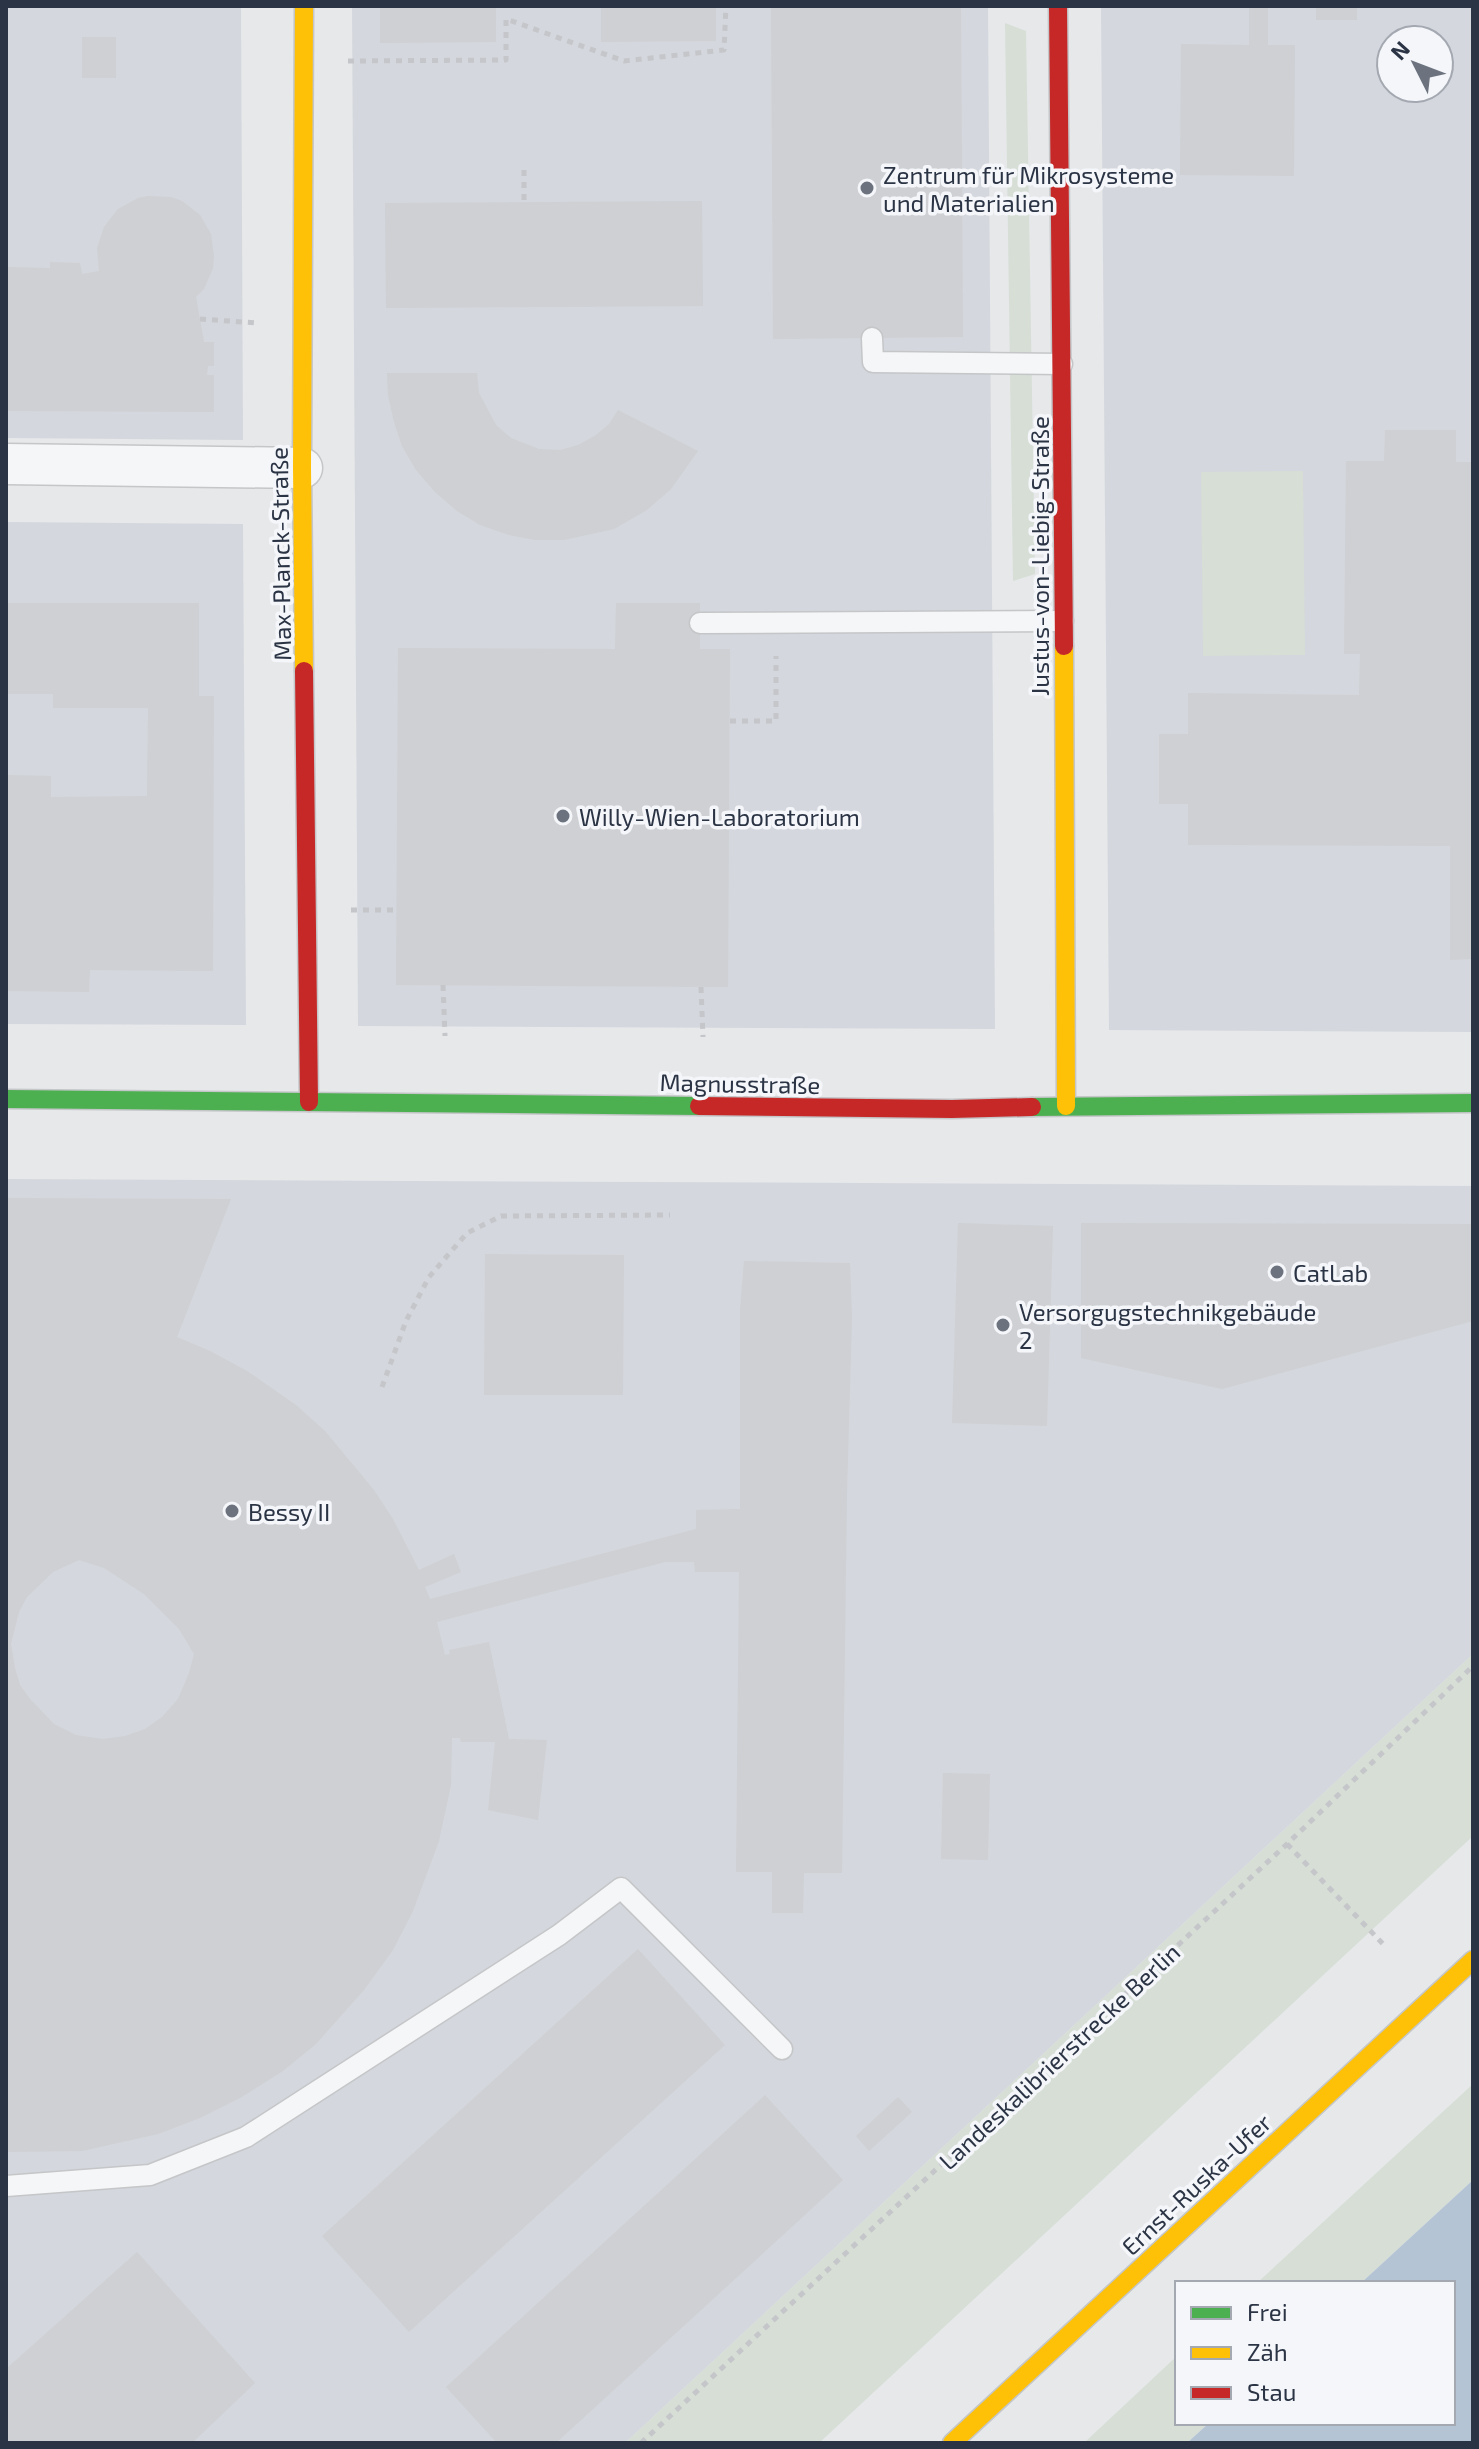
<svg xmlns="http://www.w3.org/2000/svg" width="1479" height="2449" viewBox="0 0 1479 2449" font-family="'Exo 2',sans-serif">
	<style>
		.built { fill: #d4d7dd; fill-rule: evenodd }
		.green { fill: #d6ded6 }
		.water { fill: #b4c4d5 }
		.building { fill: #ced0d3; fill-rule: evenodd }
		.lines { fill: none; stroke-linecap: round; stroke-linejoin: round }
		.lane-casing { stroke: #c4c6c8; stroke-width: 23 }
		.street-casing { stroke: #c4c6c8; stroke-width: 43 }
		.fast-casing { stroke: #c4c6c8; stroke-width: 21 }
		.slow-casing { stroke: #c4c6c8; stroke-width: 21 }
		.jam-casing { stroke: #c4c6c8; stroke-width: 21 }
		.path { stroke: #c5c6ca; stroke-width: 5; stroke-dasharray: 6 6; stroke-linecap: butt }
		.lane { stroke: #f5f6f7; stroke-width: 20 }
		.street { stroke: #f5f6f7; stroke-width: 40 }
		.fast { stroke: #4caf50; stroke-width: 18 }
		.slow { stroke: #ffc107; stroke-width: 18 }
		.jam { stroke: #c62828; stroke-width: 18 }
		.poi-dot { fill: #6c737f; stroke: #f4f6f9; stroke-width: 3 }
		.labels { text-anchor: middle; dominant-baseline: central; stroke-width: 7; stroke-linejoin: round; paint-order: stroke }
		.poi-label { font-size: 24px; fill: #2b3445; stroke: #f4f6f9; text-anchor: start }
		.street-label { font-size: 24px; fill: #2b3445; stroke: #f4f6f9 }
	</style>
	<rect width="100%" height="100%" fill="#e6e8ea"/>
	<g class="built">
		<path d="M 6,6 L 241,6 L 243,440 L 6,438 Z"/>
		<path d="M 352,6 L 988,6 L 995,1029 L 358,1026 Z"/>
		<path d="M 1101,6 L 1473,6 L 1473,1032 L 1109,1030 ZM 1391,40 L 1439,40 L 1439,88 L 1391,88 Z"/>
		<path d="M 6,522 L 243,524 L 246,1025 L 6,1024 Z"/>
		<path d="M 6,1179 L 1473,1186 L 1473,1654 L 625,2443 L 6,2443 Z"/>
	</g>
	<g class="green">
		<path d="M 1005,23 L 1026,31 L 1035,574 L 1013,581 Z"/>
		<path d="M 1303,471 L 1305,655 L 1203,656 L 1201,472 Z"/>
		<path d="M 1473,1654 L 1473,1836 L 819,2443 L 625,2443 Z"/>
		<path d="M 1473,2084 L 1473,2180 L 1361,2283 L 1257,2283 Z"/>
		<path d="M 1177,2356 L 1177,2423 L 1209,2423 L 1187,2443 L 1084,2443 Z"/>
	</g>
	<path class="water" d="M 1473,2180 L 1473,2443 L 1187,2443 L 1209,2423 L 1453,2423 L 1453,2283 L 1361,2283 Z"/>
	<g class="building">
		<path d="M 380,6 L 496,6 L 496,42 L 380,43 Z"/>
		<path d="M 601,6 L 716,6 L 716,41 L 601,42 Z"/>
		<path d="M 771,6 L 961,6 L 963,337 L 773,339 Z"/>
		<path d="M 1249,6 L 1268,6 L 1268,45 L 1295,45 L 1294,176 L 1180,175 L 1181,44 L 1249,45 Z"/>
		<rect x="1316" y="6" width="41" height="14"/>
		<rect x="82" y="37" width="34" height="41"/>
		<path d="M 148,196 L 171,197 L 182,201 L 200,215 L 211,234 L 214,256 L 213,268 L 204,289 L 196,297 L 204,342 L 214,342 L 214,366 L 208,366 L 207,375 L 214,375 L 214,412 L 6,411 L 6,267 L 50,268 L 50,262 L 80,263 L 82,274 L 99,271 L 97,248 L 104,227 L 118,209 L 138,198 Z"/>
		<path d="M 702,201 L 703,306 L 386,308 L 385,203 Z"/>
		<path d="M 387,373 L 477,373 L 479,393 L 496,425 L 511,438 L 539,449 L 560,450 L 578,445 L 596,435 L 609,424 L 618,410 L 698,451 L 671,489 L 647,510 L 614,529 L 564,540 L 535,540 L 509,535 L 480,525 L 457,511 L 435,492 L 416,470 L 402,446 L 394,422 L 388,395 Z"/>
		<path d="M 1385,430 L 1456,430 L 1456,462 L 1473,462 L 1473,959 L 1450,960 L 1450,846 L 1188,845 L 1188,804 L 1159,804 L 1159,734 L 1188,734 L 1188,693 L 1359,695 L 1360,654 L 1344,654 L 1346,461 L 1384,461 Z"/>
		<path d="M 6,603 L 199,603 L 199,696 L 214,696 L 213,971 L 90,970 L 89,992 L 6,991 L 6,775 L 51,776 L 51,797 L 147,796 L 148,708 L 53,708 L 53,694 L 6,694 Z"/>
		<path d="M 616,603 L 700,603 L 700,649 L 730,649 L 728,987 L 396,985 L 398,648 L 615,649 Z"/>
		<path d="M 6,1198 L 231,1199 L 177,1337 L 210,1351 L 247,1371 L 296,1405 L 325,1431 L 374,1490 L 393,1519 L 419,1570 L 454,1554 L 461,1572 L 425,1587 L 430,1599 L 696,1529 L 696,1510 L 740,1509 L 740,1310 L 744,1261 L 850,1263 L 852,1317 L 847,1493 L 842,1873 L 804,1873 L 803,1913 L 772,1913 L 772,1872 L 736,1872 L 739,1572 L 695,1572 L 694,1562 L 665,1562 L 437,1622 L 445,1655 L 450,1654 L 449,1650 L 489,1642 L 509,1739 L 547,1740 L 538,1820 L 488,1810 L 495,1742 L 461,1742 L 460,1738 L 452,1738 L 451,1785 L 439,1841 L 413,1911 L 393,1950 L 364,1990 L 316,2044 L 283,2071 L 240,2098 L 200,2118 L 158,2134 L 82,2151 L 6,2152 ZM 79,1560 L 104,1568 L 144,1594 L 179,1629 L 194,1654 L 189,1673 L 178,1699 L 162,1717 L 145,1729 L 125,1736 L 102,1739 L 76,1735 L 54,1724 L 30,1699 L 20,1685 L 15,1668 L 11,1644 L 19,1612 L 27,1597 L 53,1572 Z"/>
		<path d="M 958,1223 L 1053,1226 L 1047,1426 L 952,1423 Z"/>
		<path d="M 1081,1223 L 1473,1224 L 1473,1321 L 1222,1389 L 1081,1358 Z"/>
		<path d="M 485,1254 L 624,1255 L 623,1395 L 484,1395 Z"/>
		<path d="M 943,1773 L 990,1774 L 988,1860 L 941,1859 Z"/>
		<path d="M 638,1949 L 725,2045 L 409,2332 L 322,2236 Z"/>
		<path d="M 765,2095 L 843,2180 L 556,2443 L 497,2443 L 446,2387 Z"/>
		<path d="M 898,2097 L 912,2112 L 869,2151 L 856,2136 Z"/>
		<path d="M 137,2252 L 255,2383 L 192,2443 L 6,2443 L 6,2369 Z"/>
	</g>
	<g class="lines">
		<defs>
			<g id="lane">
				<path d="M 872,338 L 873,362 L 1062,364"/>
				<path d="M 700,623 L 1063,621"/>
				<path d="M 6,2186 L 150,2175 L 246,2137 L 559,1935 L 621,1888 L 782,2049"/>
			</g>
			<path id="street" d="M 6,464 L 302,468"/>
			<g id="fast">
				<path d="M 6,1099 L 699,1106"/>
				<path d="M 1032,1107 L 1473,1103"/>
			</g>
			<g id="slow">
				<path d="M 304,6 L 302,468 L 304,671"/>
				<path d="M 1064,646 L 1066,1106"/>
				<path d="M 952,2443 L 1473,1960"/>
			</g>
			<g id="jam">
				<path d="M 1058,6 L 1064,646"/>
				<path d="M 304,671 L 309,1102"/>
				<path d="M 699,1106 L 952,1109 L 1032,1107"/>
			</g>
		</defs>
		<use href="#lane" class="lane-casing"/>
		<use href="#street" class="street-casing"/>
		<use href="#fast" class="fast-casing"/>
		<use href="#slow" class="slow-casing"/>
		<use href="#jam" class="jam-casing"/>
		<g class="path">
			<path d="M 348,61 L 506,60 L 506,19 L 624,61 L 724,50 L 726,6"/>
			<path d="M 524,170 L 524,202"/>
			<path d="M 200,319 L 257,323"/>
			<path d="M 730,721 L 776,721 L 776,656"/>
			<path d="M 351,910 L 397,910"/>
			<path d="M 443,985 L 445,1036"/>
			<path d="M 701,987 L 703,1037"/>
			<path d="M 382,1387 L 406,1321 L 429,1277 L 467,1233 L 501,1216 L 670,1215"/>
			<path d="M 1287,1844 L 1384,1945"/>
			<path d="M 641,2443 L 1287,1844 L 1473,1666"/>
		</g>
		<use href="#lane" class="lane"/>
		<use href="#street" class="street"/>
		<use href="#fast" class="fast"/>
		<use href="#slow" class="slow"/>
		<use href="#jam" class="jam"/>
	</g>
	<g class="poi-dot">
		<circle cx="867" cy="188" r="8"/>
		<circle cx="563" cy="816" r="8"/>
		<circle cx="1277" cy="1272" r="8"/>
		<circle cx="1003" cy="1325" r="8"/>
		<circle cx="232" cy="1511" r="8"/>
	</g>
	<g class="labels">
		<g class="poi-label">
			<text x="883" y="174">Zentrum für Mikrosysteme<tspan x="883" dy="28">und Materialien</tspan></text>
			<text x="579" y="816">Willy-Wien-Laboratorium</text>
			<text x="1293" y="1272">CatLab</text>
			<text x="1019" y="1311">Versorgugstechnikgebäude<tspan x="1019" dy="28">2</tspan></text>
			<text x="248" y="1511">Bessy II</text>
		</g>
		<g class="street-label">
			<text transform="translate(280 554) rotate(-91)">Max-Planck-Straße</text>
			<text transform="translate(1039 556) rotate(-90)">Justus-von-Liebig-Straße</text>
			<text transform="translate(740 1083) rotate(1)">Magnusstraße</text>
			<text transform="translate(1059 2056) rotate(-43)">Landeskalibrierstrecke Berlin</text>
			<text transform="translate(1196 2184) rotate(-43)">Ernst-Ruska-Ufer</text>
		</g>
	</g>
	<rect width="1479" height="2449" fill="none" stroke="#2b3445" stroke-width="16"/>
	<rect x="1175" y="2281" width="280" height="144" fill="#f4f6f9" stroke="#a4a8b1" stroke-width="2"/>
	<rect x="1191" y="2307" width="40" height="12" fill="#4caf50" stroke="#a4a8b1" stroke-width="2"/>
	<text x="1247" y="2321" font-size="24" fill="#2b3445">Frei</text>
	<rect x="1191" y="2347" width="40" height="12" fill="#ffc107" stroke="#a4a8b1" stroke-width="2"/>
	<text x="1247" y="2361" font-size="24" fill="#2b3445">Zäh</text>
	<rect x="1191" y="2387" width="40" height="12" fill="#c62828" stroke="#a4a8b1" stroke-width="2"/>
	<text x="1247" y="2401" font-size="24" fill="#2b3445">Stau</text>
	<g transform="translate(1415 64) rotate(312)"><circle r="38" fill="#f4f6f9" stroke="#a4a8b1" stroke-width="2"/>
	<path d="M0-6L14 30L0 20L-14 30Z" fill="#6c737f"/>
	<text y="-12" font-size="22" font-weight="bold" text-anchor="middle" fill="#2b3445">N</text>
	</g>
</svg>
